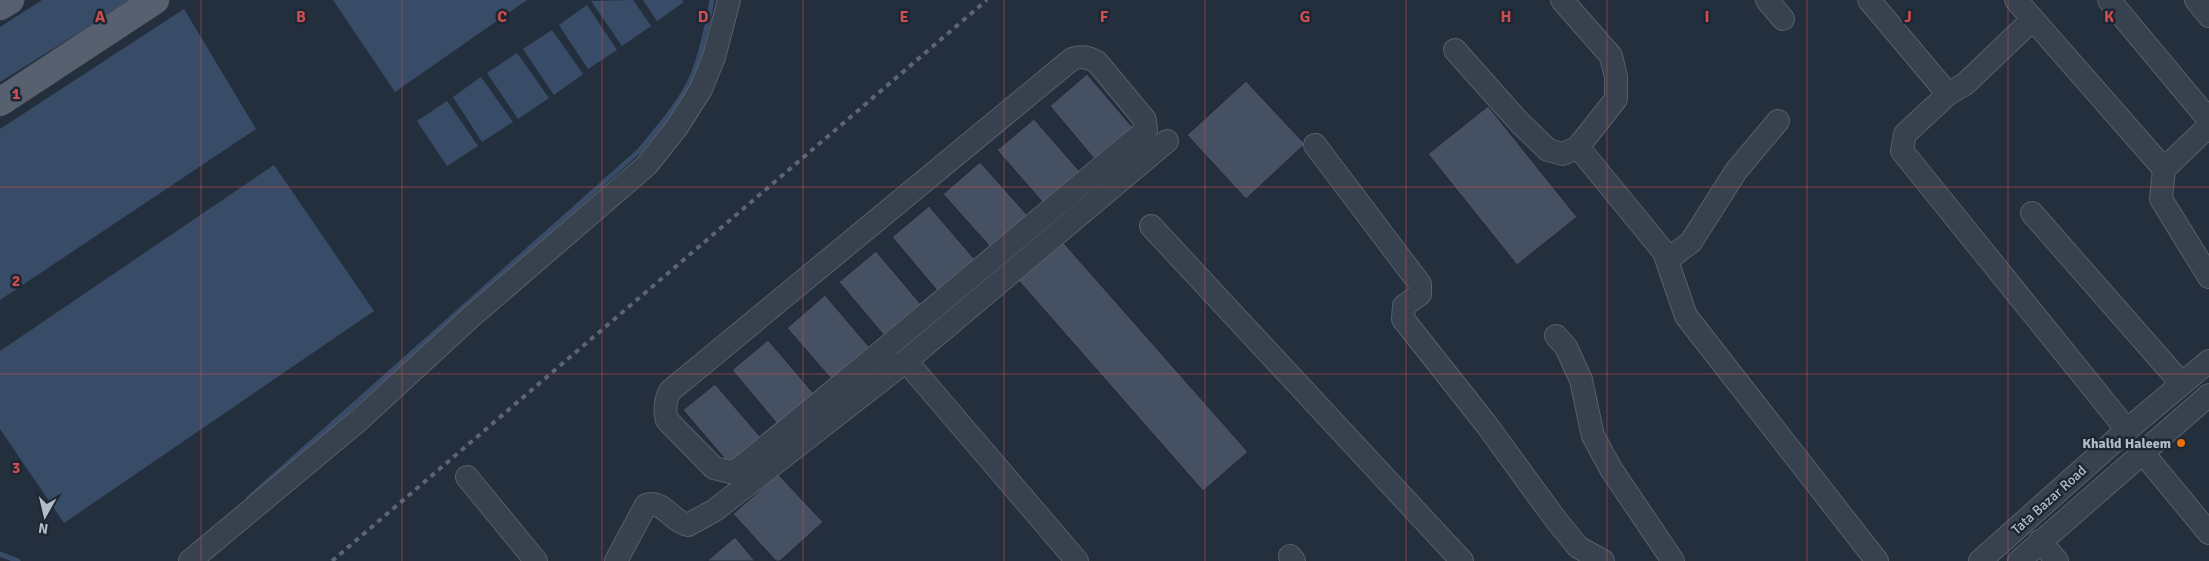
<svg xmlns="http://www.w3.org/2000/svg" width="2209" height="561" viewBox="0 0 2209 561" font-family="Signika,sans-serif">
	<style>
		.water { fill: #394c67 }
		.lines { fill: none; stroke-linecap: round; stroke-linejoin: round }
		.stream { stroke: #394c67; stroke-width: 5 }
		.building { fill: #455162; stroke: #1f2835 }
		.minor-casing { stroke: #565f6c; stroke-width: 24 }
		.major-casing { stroke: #414a57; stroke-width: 29 }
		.minor { stroke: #38414e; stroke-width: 22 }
		.major { stroke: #56606e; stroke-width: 28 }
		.rail { stroke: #5a6575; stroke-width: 4; stroke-dasharray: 5 5; stroke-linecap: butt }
		.grid { fill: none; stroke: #ce4d50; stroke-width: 1; stroke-opacity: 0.55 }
		.food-dot { fill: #e8710a; stroke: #1d2633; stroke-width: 2 }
		.labels { text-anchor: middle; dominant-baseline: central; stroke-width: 5; stroke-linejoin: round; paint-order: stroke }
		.poi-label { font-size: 14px; font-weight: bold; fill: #b4bcc9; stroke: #1d2633; text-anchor: end }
		.street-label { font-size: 14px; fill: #b4bcc9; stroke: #1d2633 }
		.grid-label { font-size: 16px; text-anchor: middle; font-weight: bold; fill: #ce4d50; stroke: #1d2633; stroke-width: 5; stroke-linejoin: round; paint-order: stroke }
	</style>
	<rect width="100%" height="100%" fill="#242f3e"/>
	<g class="water">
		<path d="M 42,0 L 131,0 L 0,82 L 0,27 Z"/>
		<path d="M 333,0 L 527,0 L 395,92 Z"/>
		<path d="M 633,0 L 651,26 L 622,46 L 591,1 Z"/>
		<path d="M 643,0 L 682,0 L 684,2 L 657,21 Z"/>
		<path d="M 587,5 L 617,50 L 588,69 L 559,25 Z"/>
		<path d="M 184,9 L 256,129 L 0,300 L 0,129 Z"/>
		<path d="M 552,30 L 583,74 L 554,95 L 523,49 Z"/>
		<path d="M 517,53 L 549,98 L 518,119 L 487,73 Z"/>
		<path d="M 481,77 L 513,122 L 482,142 L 453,97 Z"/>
		<path d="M 447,101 L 478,146 L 447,166 L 417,121 Z"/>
		<path d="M 274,165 L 374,311 L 64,523 L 0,429 L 0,351 Z"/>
	</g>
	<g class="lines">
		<g class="stream">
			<path d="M 248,499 L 639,151 C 658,128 678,106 691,79 C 702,54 707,26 712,0"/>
			<path d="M 0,554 L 18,561"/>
		</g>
	</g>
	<g class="building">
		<path d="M 1087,74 L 1134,129 L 1096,161 L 1050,106 Z"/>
		<path d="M 1246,81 L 1305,144 L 1246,199 L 1187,135 Z"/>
		<path d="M 1488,106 L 1577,217 L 1517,265 L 1428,154 Z"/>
		<path d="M 1034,119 L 1082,174 L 1045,205 L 997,150 Z"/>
		<path d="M 980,162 L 1029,217 L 992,249 L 943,194 Z"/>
		<path d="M 929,206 L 977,262 L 940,294 L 892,237 Z"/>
		<path d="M 1055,233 L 1248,452 L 1203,491 L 1011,272 Z"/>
		<path d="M 876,251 L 924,308 L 887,339 L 839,282 Z"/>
		<path d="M 825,295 L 871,349 L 833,381 L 787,328 Z"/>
		<path d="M 768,340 L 816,396 L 779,426 L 732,370 Z"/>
		<path d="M 715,384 L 763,440 L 731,466 L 683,410 Z"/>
		<path d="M 778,474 L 823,522 L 780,561 L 776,561 L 733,514 Z"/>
		<path d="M 735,537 L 755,561 L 707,561 Z"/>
	</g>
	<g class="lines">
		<defs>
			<g id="minor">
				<path d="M 1562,0 L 1611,56 L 1616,77 L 1616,99 L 1578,147"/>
				<path d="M 1767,0 L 1783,19"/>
				<path d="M 1869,0 L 1948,94"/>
				<path d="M 2016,0 L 2164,169"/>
				<path d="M 2109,0 L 2209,120"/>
				<path d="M 2196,0 L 2209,16"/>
				<path d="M 2032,20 L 1965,84 L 1948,94 L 1905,134 L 1902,151 L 2127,430"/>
				<path d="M 1455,50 L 1520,123 L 1548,150 L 1563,154 L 1578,147 L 1664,252 L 1686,316 L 1877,561"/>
				<path d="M 2209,126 L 2164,169 L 2161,199 L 2209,277"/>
				<path d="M 1315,145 L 1420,284 L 1420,294 L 1404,306 L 1403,319 L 1486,424 L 1556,520 L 1578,547 L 1603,561"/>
				<path d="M 2032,213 L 2182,384"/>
				<path d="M 1151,226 L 1462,561"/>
				<path d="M 1667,260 L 1691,242 L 1736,171 L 1778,121"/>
				<path d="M 1556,336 L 1566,347 L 1581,380 L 1593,436 L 1611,469 L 1673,561"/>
				<path d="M 881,352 L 740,468 L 731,472 L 714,468 L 667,420 C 664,409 665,401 670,391 L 1072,59 C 1082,56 1088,57 1097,62 L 1145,120 L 1146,130 L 881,352 L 895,369"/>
				<path d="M 906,361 L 1077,561"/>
				<path d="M 2142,452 L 2209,533"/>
				<path d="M 467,477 L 536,561"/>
				<path d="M 2040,541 L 2057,561"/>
				<path d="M 1290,556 L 1294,561"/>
				<path d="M 190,561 L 359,420 L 473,315 L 647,165 L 677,127 L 701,89 L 714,57 L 729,0"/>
				<path d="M 616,561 L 646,505 C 663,499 672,522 688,525 L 715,510 L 906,361 L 1167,141"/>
				<path d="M 1980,561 L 2127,430 L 2209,361"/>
				<path d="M 2019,561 L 2209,395"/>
			</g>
			<g id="major">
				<path d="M 0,6 L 10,0"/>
				<path d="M 0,102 L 155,0"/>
			</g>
		</defs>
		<use href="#minor" class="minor-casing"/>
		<use href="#major" class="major-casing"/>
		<use href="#minor" class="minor"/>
		<use href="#major" class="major"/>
		<path class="rail" d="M 332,561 L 987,0"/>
	</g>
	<path class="grid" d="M 201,0 L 201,561M 402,0 L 402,561M 602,0 L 602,561M 803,0 L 803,561M 1004,0 L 1004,561M 1205,0 L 1205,561M 1406,0 L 1406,561M 1607,0 L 1607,561M 1807,0 L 1807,561M 2008,0 L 2008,561M 0,187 L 2209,187M 0,374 L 2209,374"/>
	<circle class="food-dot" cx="2181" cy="443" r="5"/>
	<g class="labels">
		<g class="poi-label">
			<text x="2171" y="443">Khalid Haleem</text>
		</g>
		<g class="street-label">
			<text transform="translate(2049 500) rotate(-42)">Tata Bazar Road</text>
		</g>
	</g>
	<g class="grid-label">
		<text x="100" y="22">A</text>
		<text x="301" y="22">B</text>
		<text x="502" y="22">C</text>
		<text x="703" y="22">D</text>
		<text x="904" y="22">E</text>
		<text x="1104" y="22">F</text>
		<text x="1305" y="22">G</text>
		<text x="1506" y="22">H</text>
		<text x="1707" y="22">I</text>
		<text x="1908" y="22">J</text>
		<text x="2109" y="22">K</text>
		<text x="16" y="99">1</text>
		<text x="16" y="286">2</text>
		<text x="16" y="473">3</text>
	</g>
	<g transform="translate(45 516) rotate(188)" stroke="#1d2633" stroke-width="4" paint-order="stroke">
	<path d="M0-4L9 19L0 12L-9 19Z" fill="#b4bcc9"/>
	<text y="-8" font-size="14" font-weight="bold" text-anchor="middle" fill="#b4bcc9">N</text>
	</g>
</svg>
